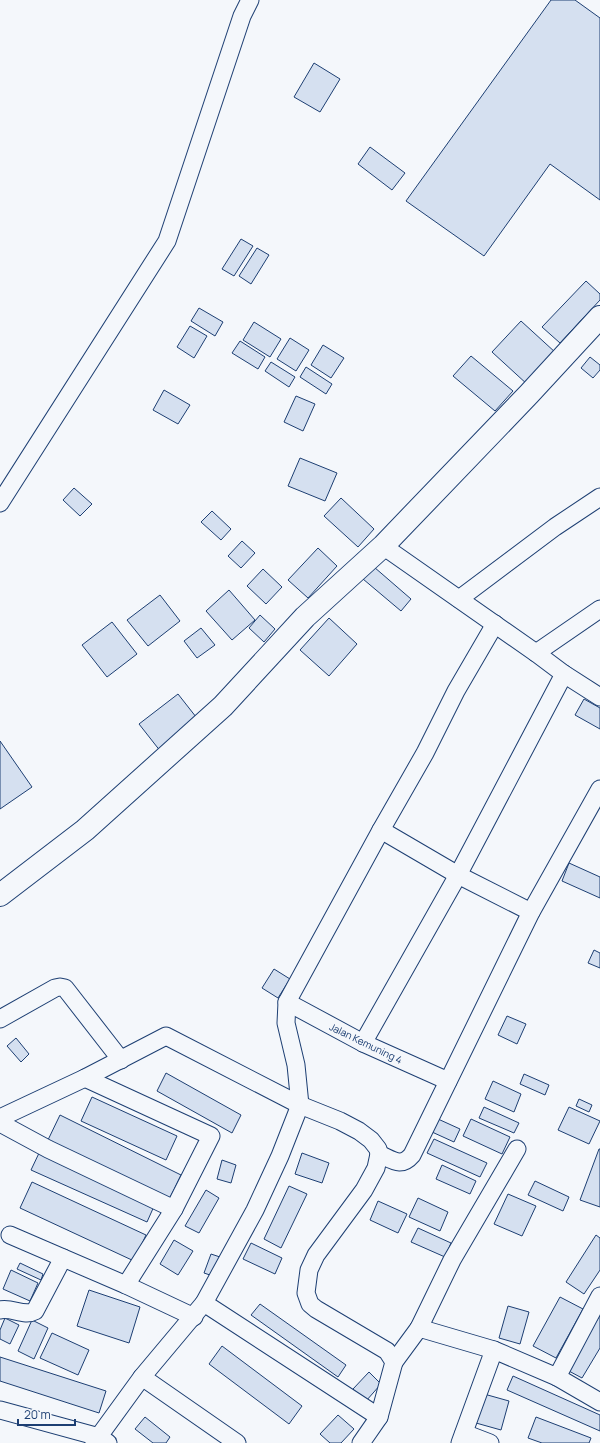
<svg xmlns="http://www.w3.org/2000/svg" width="600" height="1443" viewBox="0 0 600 1443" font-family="Manrope,sans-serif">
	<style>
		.building { fill: #d5e0f0; stroke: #1d3f73 }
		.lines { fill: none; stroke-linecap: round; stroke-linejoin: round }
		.street-casing { stroke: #1d3f73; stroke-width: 19 }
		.secondary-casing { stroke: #1d3f73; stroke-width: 24 }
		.street { stroke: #f4f7fb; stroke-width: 17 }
		.secondary { stroke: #f4f7fb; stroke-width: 22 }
		.labels { text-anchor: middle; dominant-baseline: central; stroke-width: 3; stroke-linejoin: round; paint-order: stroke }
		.street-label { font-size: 10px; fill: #1d3f73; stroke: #f4f7fb }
	</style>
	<rect width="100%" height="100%" fill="#f4f7fb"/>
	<g class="building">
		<path d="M 551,0 L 575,0 L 600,18 L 600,200 L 550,164 L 484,256 L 406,201 Z"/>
		<path d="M 314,63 L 340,79 L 320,112 L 294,97 Z"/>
		<path d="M 370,147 L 405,173 L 392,190 L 358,164 Z"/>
		<path d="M 241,239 L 253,246 L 234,276 L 222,269 Z"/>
		<path d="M 257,248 L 269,255 L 251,284 L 239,276 Z"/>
		<path d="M 586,281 L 600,294 L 600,300 L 560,343 L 542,327 Z"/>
		<path d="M 199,308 L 223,322 L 215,336 L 191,321 Z"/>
		<path d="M 521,321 L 556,353 L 528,385 L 492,352 Z"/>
		<path d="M 254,322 L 281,339 L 270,357 L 243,340 Z"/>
		<path d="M 190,326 L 207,336 L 194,358 L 177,347 Z"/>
		<path d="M 290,338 L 309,350 L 296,371 L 277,359 Z"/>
		<path d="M 240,341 L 265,357 L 258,369 L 232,353 Z"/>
		<path d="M 323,345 L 344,358 L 331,378 L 311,365 Z"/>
		<path d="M 471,356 L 513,391 L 495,411 L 453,376 Z"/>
		<path d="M 590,357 L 600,365 L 600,370 L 593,378 L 581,368 Z"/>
		<path d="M 271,362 L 295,377 L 289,387 L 265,371 Z"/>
		<path d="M 306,367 L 332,384 L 326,394 L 300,377 Z"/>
		<path d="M 164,390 L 190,405 L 178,424 L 153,410 Z"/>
		<path d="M 296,396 L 315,404 L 303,431 L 284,422 Z"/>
		<path d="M 300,458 L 337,473 L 325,501 L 288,486 Z"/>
		<path d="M 74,488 L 92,504 L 80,516 L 63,500 Z"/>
		<path d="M 341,498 L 374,529 L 358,547 L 324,516 Z"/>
		<path d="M 212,511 L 231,529 L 221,540 L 201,522 Z"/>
		<path d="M 242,541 L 255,553 L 241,568 L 228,556 Z"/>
		<path d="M 318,548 L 337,566 L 308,598 L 288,580 Z"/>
		<path d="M 374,567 L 411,599 L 401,611 L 363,579 Z"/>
		<path d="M 263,569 L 282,587 L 266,604 L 247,586 Z"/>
		<path d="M 229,590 L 255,620 L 232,640 L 206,611 Z"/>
		<path d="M 160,595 L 180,621 L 148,646 L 127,620 Z"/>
		<path d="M 260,615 L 275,629 L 264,642 L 249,628 Z"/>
		<path d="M 329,618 L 357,644 L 329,676 L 300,650 Z"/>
		<path d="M 112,622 L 137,654 L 107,677 L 82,645 Z"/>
		<path d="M 201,628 L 215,645 L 197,658 L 184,641 Z"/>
		<path d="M 178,694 L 200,722 L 161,752 L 139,724 Z"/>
		<path d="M 584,699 L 600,708 L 600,729 L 575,715 Z"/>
		<path d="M 0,741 L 32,787 L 0,809 Z"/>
		<path d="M 569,863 L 600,877 L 600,898 L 562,881 Z"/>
		<path d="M 594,950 L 600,953 L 600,968 L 588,963 Z"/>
		<path d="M 274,969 L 290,979 L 278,998 L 262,988 Z"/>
		<path d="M 507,1016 L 526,1024 L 517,1044 L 498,1035 Z"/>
		<path d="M 16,1038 L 29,1054 L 21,1062 L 7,1046 Z"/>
		<path d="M 166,1073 L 241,1115 L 232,1133 L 157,1091 Z"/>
		<path d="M 524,1074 L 549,1085 L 545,1095 L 520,1084 Z"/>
		<path d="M 493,1081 L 521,1094 L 514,1112 L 485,1099 Z"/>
		<path d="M 92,1097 L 177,1136 L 166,1160 L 81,1121 Z"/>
		<path d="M 579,1099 L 592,1105 L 589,1112 L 576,1106 Z"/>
		<path d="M 484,1107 L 519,1123 L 514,1133 L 479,1118 Z"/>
		<path d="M 569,1107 L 600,1121 L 589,1144 L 558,1130 Z"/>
		<path d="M 60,1115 L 181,1175 L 168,1202 L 47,1142 Z"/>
		<path d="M 438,1119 L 460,1129 L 454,1142 L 432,1132 Z"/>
		<path d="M 471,1119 L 510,1137 L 502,1154 L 463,1136 Z"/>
		<path d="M 434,1139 L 487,1163 L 480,1177 L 427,1153 Z"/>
		<path d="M 599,1149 L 600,1149 L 600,1207 L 580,1200 Z"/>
		<path d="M 40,1151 L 155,1204 L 147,1222 L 31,1170 Z"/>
		<path d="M 302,1153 L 329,1163 L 322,1183 L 295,1174 Z"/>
		<path d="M 222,1160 L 236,1165 L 231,1183 L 217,1179 Z"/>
		<path d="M 442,1165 L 476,1181 L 470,1194 L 436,1179 Z"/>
		<path d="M 535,1181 L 569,1197 L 563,1211 L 528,1195 Z"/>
		<path d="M 32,1182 L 146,1235 L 134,1261 L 20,1208 Z"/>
		<path d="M 289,1186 L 307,1194 L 281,1248 L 264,1239 Z"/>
		<path d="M 206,1190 L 219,1198 L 199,1233 L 185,1226 Z"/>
		<path d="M 508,1194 L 536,1206 L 522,1236 L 494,1224 Z"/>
		<path d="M 418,1198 L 448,1212 L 440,1231 L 409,1217 Z"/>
		<path d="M 378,1201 L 407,1214 L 398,1233 L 370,1220 Z"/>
		<path d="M 418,1228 L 451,1243 L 445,1257 L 411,1242 Z"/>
		<path d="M 596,1235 L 600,1238 L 600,1270 L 584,1294 L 566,1282 Z"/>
		<path d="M 174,1240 L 193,1251 L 178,1275 L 160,1264 Z"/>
		<path d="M 251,1243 L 282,1258 L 275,1274 L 243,1259 Z"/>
		<path d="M 211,1254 L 223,1258 L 216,1277 L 204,1273 Z"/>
		<path d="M 20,1263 L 43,1274 L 41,1280 L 17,1269 Z"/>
		<path d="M 11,1270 L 38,1283 L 30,1301 L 3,1289 Z"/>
		<path d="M 89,1290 L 140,1307 L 129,1343 L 77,1326 Z"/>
		<path d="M 560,1297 L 583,1309 L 556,1358 L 533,1346 Z"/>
		<path d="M 260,1304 L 346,1365 L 338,1377 L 251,1315 Z"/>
		<path d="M 508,1306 L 529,1312 L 520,1344 L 499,1338 Z"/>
		<path d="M 600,1315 L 600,1348 L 582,1378 L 567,1370 Z"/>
		<path d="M 5,1318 L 19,1325 L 10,1344 L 0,1339 L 0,1330 Z"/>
		<path d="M 32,1320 L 48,1328 L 34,1359 L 18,1351 Z"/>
		<path d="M 52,1333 L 89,1350 L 78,1375 L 40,1358 Z"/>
		<path d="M 222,1346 L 302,1406 L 289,1424 L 209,1364 Z"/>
		<path d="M 0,1357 L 106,1391 L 99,1413 L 0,1381 Z"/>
		<path d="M 369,1372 L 381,1384 L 366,1401 L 353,1389 Z"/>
		<path d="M 513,1376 L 600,1415 L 600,1431 L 507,1390 Z"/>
		<path d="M 484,1394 L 509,1401 L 501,1430 L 476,1423 Z"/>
		<path d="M 338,1415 L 354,1429 L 341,1443 L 330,1443 L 320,1434 Z"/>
		<path d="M 145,1417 L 170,1437 L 166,1443 L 153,1443 L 135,1429 Z"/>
		<path d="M 536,1417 L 591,1438 L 589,1443 L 542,1443 L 528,1438 Z"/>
	</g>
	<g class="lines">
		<defs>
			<g id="street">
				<path d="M 0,503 L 167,241 L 242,16 L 250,0"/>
				<path d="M 383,546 L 536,653 L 564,674 L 600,697"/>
				<path d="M 459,599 L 555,527 L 600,497"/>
				<path d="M 536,653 L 600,609"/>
				<path d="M 381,830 L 458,875 L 531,912"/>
				<path d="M 287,1002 L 363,1043 L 448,1081"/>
				<path d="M 0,1019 L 55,988 L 60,987 L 65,988 L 121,1060"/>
				<path d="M 363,1043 L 458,875 L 564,674"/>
				<path d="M 85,1078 L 211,1136 L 174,1209 L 126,1285"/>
				<path d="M 0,1118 L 85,1078 L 166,1036 L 300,1105 L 340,1121 L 359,1131 L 371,1140 L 378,1149 L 379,1154 L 376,1168 L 364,1190 L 316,1255 L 309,1270 L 306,1293 L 310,1304 L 316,1309 L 387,1351 L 394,1362 L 379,1417 L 361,1443"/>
				<path d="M 0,1123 L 48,1149 L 174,1209"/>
				<path d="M 379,1154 C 393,1160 401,1168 412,1155 L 531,912 L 600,789"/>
				<path d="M 10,1235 L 126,1285 L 194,1317"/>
				<path d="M 204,1303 L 379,1417"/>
				<path d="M 0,1310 C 12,1307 24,1317 35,1311 L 63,1258"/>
				<path d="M 419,1328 L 452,1260 L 517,1149"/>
				<path d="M 394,1362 L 419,1328 L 494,1350 L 557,1377 L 600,1402"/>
				<path d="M 142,1377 L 237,1443"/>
				<path d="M 557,1377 L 600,1296"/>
				<path d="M 0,1410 L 99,1437 L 108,1443"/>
				<path d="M 464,1433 L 490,1443"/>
				<path d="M 94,1443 L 142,1377 L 204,1303 L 255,1210 L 280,1156 L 300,1105 L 296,1065 L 286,1023 L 287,1002 L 381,830 L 425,753 L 456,691 L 495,624"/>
				<path d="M 460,1443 L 494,1350"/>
			</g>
			<path id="secondary" d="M 0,895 L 85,830 L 223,706 L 305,617 L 383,546 L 529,394 L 600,317"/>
		</defs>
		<use href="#street" class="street-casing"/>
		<use href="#secondary" class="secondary-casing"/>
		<use href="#street" class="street"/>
		<use href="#secondary" class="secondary"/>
	</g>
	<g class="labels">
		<g class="street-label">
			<text transform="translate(366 1043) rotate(26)">Jalan Kemuning 4</text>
		</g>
	</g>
	<path d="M18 1419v6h57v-6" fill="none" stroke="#1d3f73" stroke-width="2"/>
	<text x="24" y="1419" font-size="12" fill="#1d3f73" stroke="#f4f7fb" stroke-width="3" paint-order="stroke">20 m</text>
</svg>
